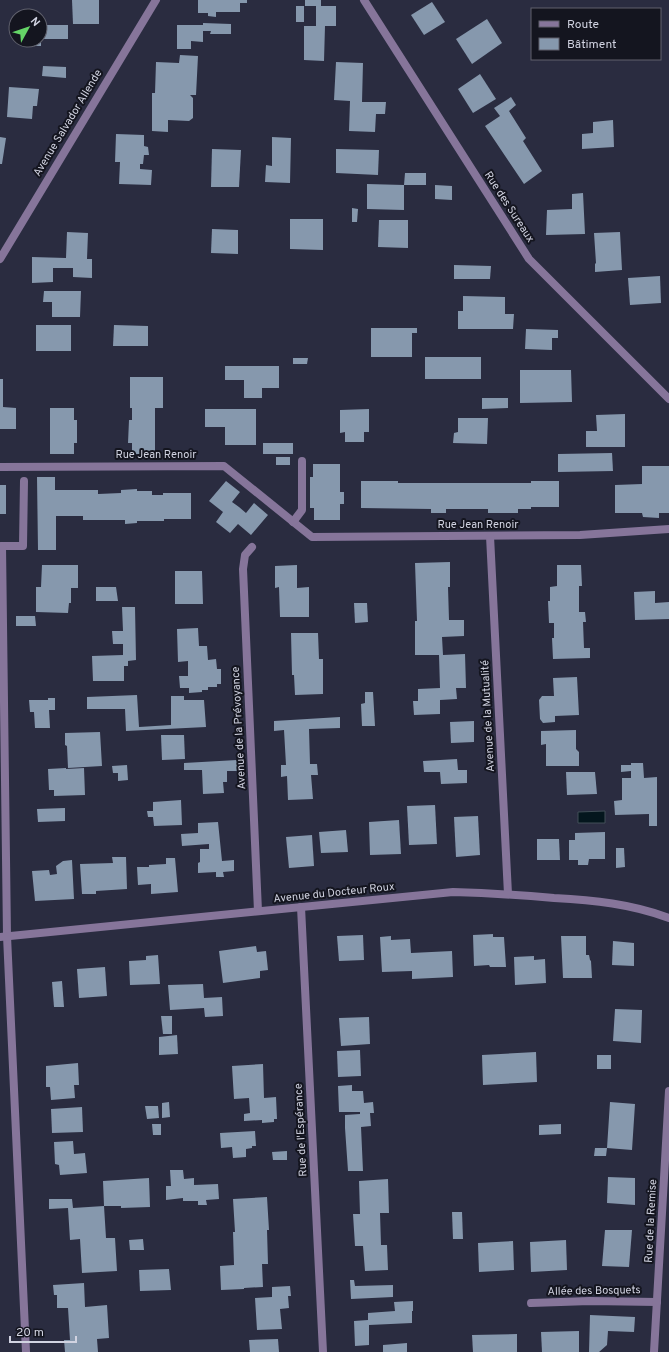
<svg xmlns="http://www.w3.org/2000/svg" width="669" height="1352" viewBox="0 0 669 1352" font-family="Overpass,sans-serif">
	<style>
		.water { fill: #04161d; stroke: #424f58 }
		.building { fill: #8698ad }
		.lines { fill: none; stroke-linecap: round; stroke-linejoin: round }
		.lane { stroke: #86759a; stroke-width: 8 }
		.street { stroke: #86759a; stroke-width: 8 }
		.labels { text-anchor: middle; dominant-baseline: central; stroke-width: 4; stroke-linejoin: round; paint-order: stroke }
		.street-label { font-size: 11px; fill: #d1d3e1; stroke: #14151f }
	</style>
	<rect width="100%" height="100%" fill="#2a2c40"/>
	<path class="water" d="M 605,811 L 605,823 L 578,823 L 578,812 Z"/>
	<g class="building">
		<path d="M 72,0 L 99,0 L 99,24 L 73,24 Z"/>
		<path d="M 198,0 L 247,0 L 247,3 L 240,3 L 240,12 L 216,12 L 216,17 L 208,16 L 208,13 L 198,13 Z"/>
		<path d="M 305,0 L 321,0 L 321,6 L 336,6 L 336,26 L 325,26 L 324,61 L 304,60 L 304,26 L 316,26 L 316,6 L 305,6 Z"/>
		<path d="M 432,2 L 445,22 L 424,35 L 411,15 Z"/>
		<rect x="296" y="6" width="8" height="16"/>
		<path d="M 487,19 L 502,43 L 472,64 L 456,39 Z"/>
		<path d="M 203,23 L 231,24 L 231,34 L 210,34 L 211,31 L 203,31 L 203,42 L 191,41 L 191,49 L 177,49 L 177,25 L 203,25 Z"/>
		<rect x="14" y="25" width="2" height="15"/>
		<rect x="40" y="25" width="28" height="14"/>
		<path d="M 31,40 L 41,40 L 41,46 L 32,46 Z"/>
		<path d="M 180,55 L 198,56 L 196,95 L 190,95 L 193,98 L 193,118 L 189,121 L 168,120 L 168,132 L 152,131 L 152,93 L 155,93 L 156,62 L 179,63 Z"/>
		<path d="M 336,62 L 363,63 L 362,102 L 386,102 L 385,114 L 376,114 L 375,132 L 349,131 L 350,101 L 334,100 Z"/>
		<path d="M 43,66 L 66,67 L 66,78 L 42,76 Z"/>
		<path d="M 480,74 L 496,99 L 473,113 L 458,89 Z"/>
		<path d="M 9,87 L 39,89 L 37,106 L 33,106 L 32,119 L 7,117 Z"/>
		<path d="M 511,97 L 516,105 L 509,111 L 526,138 L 523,141 L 542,171 L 524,184 L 485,126 L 500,116 L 494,108 Z"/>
		<path d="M 613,120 L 614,147 L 582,149 L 582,134 L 593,133 L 593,122 Z"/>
		<path d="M 116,134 L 144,135 L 144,146 L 148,147 L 149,155 L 144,155 L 143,164 L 140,164 L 140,169 L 152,170 L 151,185 L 119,184 L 120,162 L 115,162 Z"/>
		<path d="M 0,137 L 6,138 L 2,164 L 0,164 Z"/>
		<path d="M 272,137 L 291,138 L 290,183 L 265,182 L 266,165 L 272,166 Z"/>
		<path d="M 212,149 L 241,150 L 239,187 L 211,187 Z"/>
		<path d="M 336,149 L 379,150 L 378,175 L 336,173 Z"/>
		<path d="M 405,173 L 426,173 L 426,185 L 404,185 Z"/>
		<path d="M 367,184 L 404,185 L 404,210 L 367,209 Z"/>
		<path d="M 435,185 L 452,186 L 452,200 L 435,199 Z"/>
		<path d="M 583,193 L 585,234 L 546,235 L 547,210 L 572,209 L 572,194 Z"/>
		<path d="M 352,208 L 358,209 L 357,222 L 352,222 Z"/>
		<path d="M 290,219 L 323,219 L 323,250 L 290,249 Z"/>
		<path d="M 379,220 L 408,220 L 408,248 L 378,247 Z"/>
		<path d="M 212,229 L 238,230 L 238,254 L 211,253 Z"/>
		<path d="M 67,232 L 88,233 L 87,259 L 92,259 L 92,278 L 73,277 L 73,268 L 53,268 L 53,282 L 32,283 L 32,257 L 66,258 Z"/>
		<path d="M 620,232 L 622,270 L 595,272 L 595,264 L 596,263 L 594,233 Z"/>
		<path d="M 454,265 L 491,266 L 490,279 L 454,279 Z"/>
		<path d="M 660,276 L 661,303 L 630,305 L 628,278 Z"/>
		<path d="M 44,291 L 81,291 L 80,317 L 52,317 L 52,302 L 43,302 Z"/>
		<path d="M 463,296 L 505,297 L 505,314 L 514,314 L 513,329 L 458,329 L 458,311 L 463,311 Z"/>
		<rect x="36" y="325" width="35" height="26"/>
		<path d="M 114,325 L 148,326 L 148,346 L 113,346 Z"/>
		<path d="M 371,328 L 417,328 L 417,333 L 412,333 L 412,357 L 371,357 Z"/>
		<path d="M 526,329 L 558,330 L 558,338 L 552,338 L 552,350 L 525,349 Z"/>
		<rect x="425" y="357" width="56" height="22"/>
		<path d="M 293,358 L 308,358 L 307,364 L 293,364 Z"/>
		<path d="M 225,366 L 279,366 L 279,388 L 262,388 L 262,398 L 244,398 L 244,380 L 225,380 Z"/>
		<path d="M 520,370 L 571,370 L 572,402 L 520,403 Z"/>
		<path d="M 130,377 L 163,377 L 163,408 L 155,408 L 155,454 L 132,454 L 132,443 L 128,443 L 129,420 L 132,420 L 132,408 L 130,408 Z"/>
		<path d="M 0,379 L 3,379 L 3,407 L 16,408 L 16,429 L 0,429 Z"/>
		<path d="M 482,398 L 508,398 L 508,408 L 482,409 Z"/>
		<path d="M 50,408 L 74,408 L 74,420 L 77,420 L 77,443 L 74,443 L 74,454 L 50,454 Z"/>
		<path d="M 205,409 L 256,409 L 256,445 L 225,445 L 225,427 L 205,427 Z"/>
		<path d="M 369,409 L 369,432 L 364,432 L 364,442 L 345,442 L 345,432 L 340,433 L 340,410 Z"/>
		<path d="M 625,414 L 625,447 L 586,447 L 586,431 L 597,431 L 596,415 Z"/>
		<path d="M 458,418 L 488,418 L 487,444 L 453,443 L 454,433 L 458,432 Z"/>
		<rect x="263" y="443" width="30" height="11"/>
		<path d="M 612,453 L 613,471 L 558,472 L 558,454 Z"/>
		<rect x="276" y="457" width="14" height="8"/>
		<path d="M 313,464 L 340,464 L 340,492 L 344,492 L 344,504 L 340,504 L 340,520 L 314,520 L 314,508 L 310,508 L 310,477 L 313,477 Z"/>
		<path d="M 642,466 L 669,466 L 669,513 L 659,513 L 659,518 L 643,517 L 642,513 L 615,513 L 615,485 L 642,484 Z"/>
		<path d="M 37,477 L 55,477 L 55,490 L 98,490 L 98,494 L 121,493 L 121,490 L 137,489 L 137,491 L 152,491 L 152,495 L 163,495 L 163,493 L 191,493 L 191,519 L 164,519 L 164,521 L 137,521 L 137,523 L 125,524 L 125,520 L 83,520 L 83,516 L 56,516 L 56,550 L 38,550 Z"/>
		<path d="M 226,481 L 240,492 L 232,502 L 239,507 L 246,513 L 254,503 L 268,515 L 251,535 L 238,524 L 230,533 L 216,522 L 223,512 L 209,501 Z"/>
		<path d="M 361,481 L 398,481 L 398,483 L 531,483 L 531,481 L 559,481 L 559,507 L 531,507 L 531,509 L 518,509 L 518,513 L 488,513 L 488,509 L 446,509 L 446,513 L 431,513 L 431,509 L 361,508 Z"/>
		<rect x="0" y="485" width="6" height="29"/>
		<path d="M 450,562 L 450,587 L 448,587 L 449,620 L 464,620 L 464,636 L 442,637 L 443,655 L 465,654 L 466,688 L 456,688 L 457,699 L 440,700 L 440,714 L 414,715 L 413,701 L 418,701 L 418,689 L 440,688 L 439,655 L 415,655 L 415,621 L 417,621 L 415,563 Z"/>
		<path d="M 42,565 L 78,565 L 78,588 L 71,588 L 71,603 L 69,603 L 68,613 L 36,612 L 36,587 L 41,587 Z"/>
		<path d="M 297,565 L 297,588 L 309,587 L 309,617 L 280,617 L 279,587 L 275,588 L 275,566 Z"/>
		<path d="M 557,565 L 581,565 L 582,586 L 579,586 L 579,612 L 585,612 L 586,622 L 583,622 L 584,648 L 590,648 L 590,658 L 553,659 L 552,638 L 554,638 L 554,623 L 549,623 L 548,601 L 550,601 L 550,587 L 557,586 Z"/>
		<path d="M 175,571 L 202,571 L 203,604 L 175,604 Z"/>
		<path d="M 96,587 L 116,587 L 118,601 L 96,601 Z"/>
		<path d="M 655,591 L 655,603 L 669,602 L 669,619 L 635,620 L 634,592 Z"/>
		<path d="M 354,603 L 367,603 L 368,622 L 355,623 Z"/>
		<path d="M 122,607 L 135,607 L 136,660 L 128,661 L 128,666 L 124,666 L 124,681 L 93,681 L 92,656 L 123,655 L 123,644 L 113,644 L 112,631 L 123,631 Z"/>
		<path d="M 16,616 L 35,616 L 36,626 L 16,626 Z"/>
		<path d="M 198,628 L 199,646 L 207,646 L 208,660 L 216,659 L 217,669 L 221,669 L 221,684 L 217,684 L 217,687 L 208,687 L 208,690 L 202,690 L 202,692 L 189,693 L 189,688 L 180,688 L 179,676 L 188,676 L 188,661 L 178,662 L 177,629 Z"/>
		<path d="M 291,633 L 318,633 L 319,659 L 323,659 L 323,694 L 295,695 L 294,675 L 292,675 Z"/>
		<path d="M 577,677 L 579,715 L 555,716 L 555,722 L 543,723 L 540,719 L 539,700 L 542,696 L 554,696 L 553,678 Z"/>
		<path d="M 365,692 L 373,692 L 375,726 L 362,726 L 361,704 L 365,703 Z"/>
		<path d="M 137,695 L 139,727 L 171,725 L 171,696 L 184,696 L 184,700 L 204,700 L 206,727 L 126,731 L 125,709 L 87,709 L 87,697 Z"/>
		<path d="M 48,698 L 55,698 L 55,710 L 49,710 L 50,728 L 35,728 L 34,712 L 30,712 L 29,700 L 48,700 Z"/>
		<path d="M 340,717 L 340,728 L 309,729 L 310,764 L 317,764 L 318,775 L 311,775 L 313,799 L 288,800 L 287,776 L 281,777 L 281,765 L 286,765 L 284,730 L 274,731 L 274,721 Z"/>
		<path d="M 474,721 L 474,742 L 451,743 L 450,722 Z"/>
		<path d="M 576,730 L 576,749 L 579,752 L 579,766 L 546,766 L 546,744 L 541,745 L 541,731 Z"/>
		<path d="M 100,732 L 102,766 L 68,768 L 67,746 L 65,745 L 65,733 Z"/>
		<path d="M 161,735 L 184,735 L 185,759 L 162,760 Z"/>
		<path d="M 457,759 L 458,770 L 467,770 L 467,783 L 441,784 L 440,772 L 424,772 L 423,761 Z"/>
		<path d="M 237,760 L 238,771 L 227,771 L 227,782 L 223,782 L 224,793 L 203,794 L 202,770 L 184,770 L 184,763 Z"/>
		<path d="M 631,763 L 643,763 L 644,778 L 657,777 L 657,826 L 649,826 L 649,814 L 615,815 L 614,801 L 622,800 L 622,778 L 631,778 L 631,771 L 621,772 L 621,765 L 631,765 Z"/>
		<path d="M 127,765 L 128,780 L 118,781 L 118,773 L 113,773 L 112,766 Z"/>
		<path d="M 66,768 L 66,769 L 84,768 L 85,795 L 54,796 L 54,790 L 49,790 L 48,769 Z"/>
		<path d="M 566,772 L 595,772 L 597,794 L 567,795 Z"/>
		<path d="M 181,800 L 182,825 L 154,826 L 153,817 L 148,817 L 147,811 L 153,811 L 153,802 Z"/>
		<path d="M 435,805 L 437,844 L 409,845 L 407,806 Z"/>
		<path d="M 65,808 L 65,821 L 38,822 L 37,809 Z"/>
		<path d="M 478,816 L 480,855 L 456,857 L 454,817 Z"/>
		<path d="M 399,820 L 401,854 L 370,855 L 369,822 Z"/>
		<path d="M 218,822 L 222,861 L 234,860 L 234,871 L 223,872 L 224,877 L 216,877 L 216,872 L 198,873 L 198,863 L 200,862 L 200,849 L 209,849 L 209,844 L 182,846 L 181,834 L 198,833 L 198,823 Z"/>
		<path d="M 346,830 L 348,852 L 321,853 L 319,832 Z"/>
		<path d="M 605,832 L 605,859 L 589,859 L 588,865 L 578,865 L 578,860 L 569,860 L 569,840 L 575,840 L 575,833 Z"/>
		<path d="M 312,835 L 314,866 L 289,868 L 286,837 Z"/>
		<path d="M 537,839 L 559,839 L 560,860 L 537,860 Z"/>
		<path d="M 616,848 L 624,848 L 625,867 L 616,868 Z"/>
		<path d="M 112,857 L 126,857 L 127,889 L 96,891 L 96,894 L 82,894 L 80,864 L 113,863 Z"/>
		<path d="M 166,858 L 175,858 L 178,892 L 151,894 L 151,884 L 138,885 L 137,867 L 149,867 L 149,865 L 166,864 Z"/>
		<path d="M 72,860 L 74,899 L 35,901 L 32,871 L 49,870 L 50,875 L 57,874 L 56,866 L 63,861 Z"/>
		<path d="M 493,934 L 493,937 L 504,937 L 506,967 L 490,967 L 489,965 L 474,966 L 473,935 Z"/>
		<path d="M 363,935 L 364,960 L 339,961 L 337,936 Z"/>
		<path d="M 391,936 L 391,940 L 410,939 L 411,953 L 452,951 L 453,977 L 412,979 L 412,971 L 382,972 L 380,937 Z"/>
		<path d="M 561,936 L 586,936 L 586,955 L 589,955 L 590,960 L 591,961 L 592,978 L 563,978 Z"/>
		<path d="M 613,941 L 634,943 L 634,966 L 612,965 Z"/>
		<path d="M 256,946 L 257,952 L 266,951 L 268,970 L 260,971 L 260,978 L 223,983 L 219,951 Z"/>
		<path d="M 158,955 L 160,984 L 130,985 L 129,961 L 146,960 L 146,956 Z"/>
		<path d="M 534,956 L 534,960 L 545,959 L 546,983 L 515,985 L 514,957 Z"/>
		<path d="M 105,967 L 107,996 L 79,998 L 77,969 Z"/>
		<path d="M 62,981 L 64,1007 L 54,1007 L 52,982 Z"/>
		<path d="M 203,984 L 204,998 L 222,997 L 223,1016 L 205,1017 L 204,1008 L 170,1010 L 168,985 Z"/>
		<path d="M 615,1009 L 642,1010 L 641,1043 L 613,1041 Z"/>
		<path d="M 161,1016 L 172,1016 L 172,1034 L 163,1034 Z"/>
		<path d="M 369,1017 L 370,1044 L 341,1046 L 339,1018 Z"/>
		<path d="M 177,1035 L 178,1054 L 159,1055 L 159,1037 Z"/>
		<path d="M 360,1050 L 361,1076 L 338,1077 L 337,1051 Z"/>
		<path d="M 536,1052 L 537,1082 L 483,1085 L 482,1055 Z"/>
		<rect x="597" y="1055" width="14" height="14"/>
		<path d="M 78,1063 L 79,1085 L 74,1085 L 75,1098 L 51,1100 L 50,1087 L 46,1087 L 46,1066 Z"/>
		<path d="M 263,1064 L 264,1098 L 276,1097 L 277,1119 L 274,1119 L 274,1122 L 262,1123 L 262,1120 L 244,1121 L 244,1114 L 250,1113 L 249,1098 L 234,1099 L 232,1066 Z"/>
		<path d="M 352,1085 L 352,1091 L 363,1091 L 364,1103 L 373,1102 L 374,1113 L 370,1113 L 371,1126 L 361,1127 L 363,1171 L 348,1171 L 345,1128 L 345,1115 L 360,1114 L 360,1112 L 339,1112 L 338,1086 Z"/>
		<path d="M 169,1102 L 170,1117 L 162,1118 L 162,1103 Z"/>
		<path d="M 610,1102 L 635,1104 L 632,1150 L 607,1148 L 606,1156 L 594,1156 L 595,1148 L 607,1148 Z"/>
		<path d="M 145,1106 L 158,1106 L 159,1118 L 147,1119 Z"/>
		<path d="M 82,1107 L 83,1132 L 52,1133 L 51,1109 Z"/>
		<path d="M 152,1124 L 161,1124 L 161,1135 L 153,1135 Z"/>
		<path d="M 561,1124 L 561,1134 L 539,1135 L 539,1125 Z"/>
		<path d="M 255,1131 L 256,1146 L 252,1146 L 252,1148 L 246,1149 L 246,1157 L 233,1158 L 232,1147 L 221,1148 L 220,1133 Z"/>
		<path d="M 73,1141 L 74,1154 L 85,1153 L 87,1173 L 60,1175 L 59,1165 L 55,1164 L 54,1142 Z"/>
		<path d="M 287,1151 L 287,1160 L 273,1160 L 272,1152 Z"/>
		<path d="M 170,1170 L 183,1170 L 184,1179 L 194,1178 L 194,1185 L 218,1184 L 219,1199 L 206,1200 L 207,1205 L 198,1205 L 198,1201 L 183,1201 L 183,1198 L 166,1200 L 166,1186 L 171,1186 Z"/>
		<path d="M 608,1177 L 635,1178 L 635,1205 L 607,1203 Z"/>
		<path d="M 149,1178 L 150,1207 L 121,1208 L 121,1206 L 104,1206 L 103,1181 Z"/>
		<path d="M 388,1179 L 389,1213 L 380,1213 L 381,1245 L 387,1245 L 388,1270 L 365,1271 L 363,1246 L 355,1246 L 353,1214 L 360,1214 L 359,1181 Z"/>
		<path d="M 267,1197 L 269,1230 L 267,1230 L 268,1264 L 262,1264 L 263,1287 L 244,1288 L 244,1289 L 221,1290 L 220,1266 L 234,1265 L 233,1232 L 235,1232 L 233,1199 Z"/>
		<path d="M 49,1199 L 72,1199 L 73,1208 L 104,1206 L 106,1238 L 115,1238 L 117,1271 L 82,1273 L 80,1239 L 70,1240 L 68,1208 L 49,1209 Z"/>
		<path d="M 452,1212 L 462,1212 L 463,1239 L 453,1239 Z"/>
		<path d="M 605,1230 L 632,1230 L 629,1267 L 602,1266 Z"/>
		<path d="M 143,1239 L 144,1250 L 130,1250 L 129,1240 Z"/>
		<path d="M 566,1240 L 567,1270 L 531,1272 L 530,1242 Z"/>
		<path d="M 513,1241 L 514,1270 L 479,1272 L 478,1243 Z"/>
		<path d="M 169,1269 L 171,1290 L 140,1291 L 139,1270 Z"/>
		<path d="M 350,1280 L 354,1280 L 355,1286 L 393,1285 L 393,1297 L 351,1299 Z"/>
		<path d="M 84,1283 L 85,1307 L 107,1305 L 109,1338 L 97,1339 L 98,1352 L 65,1352 L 64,1340 L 70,1340 L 68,1308 L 57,1308 L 57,1295 L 54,1295 L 53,1285 Z"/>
		<path d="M 290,1286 L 291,1296 L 288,1296 L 289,1308 L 280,1309 L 282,1329 L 257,1330 L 255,1298 L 272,1297 L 272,1287 Z"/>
		<path d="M 413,1301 L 413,1311 L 412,1311 L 412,1323 L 369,1325 L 369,1345 L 355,1346 L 354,1321 L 368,1320 L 368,1313 L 395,1311 L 394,1302 Z"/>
		<path d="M 590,1315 L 635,1317 L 634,1332 L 608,1331 L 607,1345 L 599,1352 L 589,1352 Z"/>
		<path d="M 579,1331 L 579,1352 L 542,1352 L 541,1332 Z"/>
		<path d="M 517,1334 L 517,1352 L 473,1352 L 472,1335 Z"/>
		<path d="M 278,1339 L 279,1352 L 250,1352 L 249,1340 Z"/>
		<path d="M 407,1343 L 407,1352 L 383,1352 L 383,1345 Z"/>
	</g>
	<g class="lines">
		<path class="lane" d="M 2,546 L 23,546 L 24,481"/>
		<g class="street">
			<path d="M 364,0 L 529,259 L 669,399"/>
			<path d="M 0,259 L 156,0"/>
			<path d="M 0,467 L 224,466 L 312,537 L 580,535 L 669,529"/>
			<path d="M 293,522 L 302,510 L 302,461"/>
			<path d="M 490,536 L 508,894"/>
			<path d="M 2,546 L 7,936 L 26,1352"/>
			<path d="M 252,547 L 245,555 L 243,569 L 258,911"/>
			<path d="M 301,907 L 323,1352"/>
			<path d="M 0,937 L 453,892 C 487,893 520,895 554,898 C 593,900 632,904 669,918"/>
			<path d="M 531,1303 L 590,1301 L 657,1302"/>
			<path d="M 654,1352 L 669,1091"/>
		</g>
	</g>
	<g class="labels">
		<g class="street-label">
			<text transform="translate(68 123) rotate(-59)">Avenue Salvador Allende</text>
			<text transform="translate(509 207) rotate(57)">Rue des Sureaux</text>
			<text x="156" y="455">Rue Jean Renoir</text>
			<text x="478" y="525">Rue Jean Renoir</text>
			<text transform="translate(488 716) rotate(-93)">Avenue de la Mutualité</text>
			<text transform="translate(239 728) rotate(-93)">Avenue de la Prévoyance</text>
			<text transform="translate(334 893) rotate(-6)">Avenue du Docteur Roux</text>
			<text transform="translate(301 1130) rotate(-93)">Rue de l'Espérance</text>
			<text transform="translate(651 1221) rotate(-87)">Rue de la Remise</text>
			<text transform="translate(594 1291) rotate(-1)">Allée des Bosquets</text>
		</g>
	</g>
	<rect x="531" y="8" width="130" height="52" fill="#14151f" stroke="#60616d"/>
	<rect x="539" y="21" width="20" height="6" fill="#86759a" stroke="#60616d"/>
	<text x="567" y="28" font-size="12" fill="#d1d3e1">Route</text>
	<rect x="539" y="38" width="20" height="12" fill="#8698ad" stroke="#60616d"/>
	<text x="567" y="48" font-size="12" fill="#d1d3e1">Bâtiment</text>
	<g transform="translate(28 28) rotate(50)"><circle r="19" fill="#14151f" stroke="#60616d"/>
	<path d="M0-3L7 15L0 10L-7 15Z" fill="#65d467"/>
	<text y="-6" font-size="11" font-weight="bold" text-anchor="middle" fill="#d1d3e1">N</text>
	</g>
	<path d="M10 1336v6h66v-6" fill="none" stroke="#d1d3e1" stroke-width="2"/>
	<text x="16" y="1336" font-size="12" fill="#d1d3e1" stroke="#14151f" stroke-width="3" paint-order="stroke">20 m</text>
</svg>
